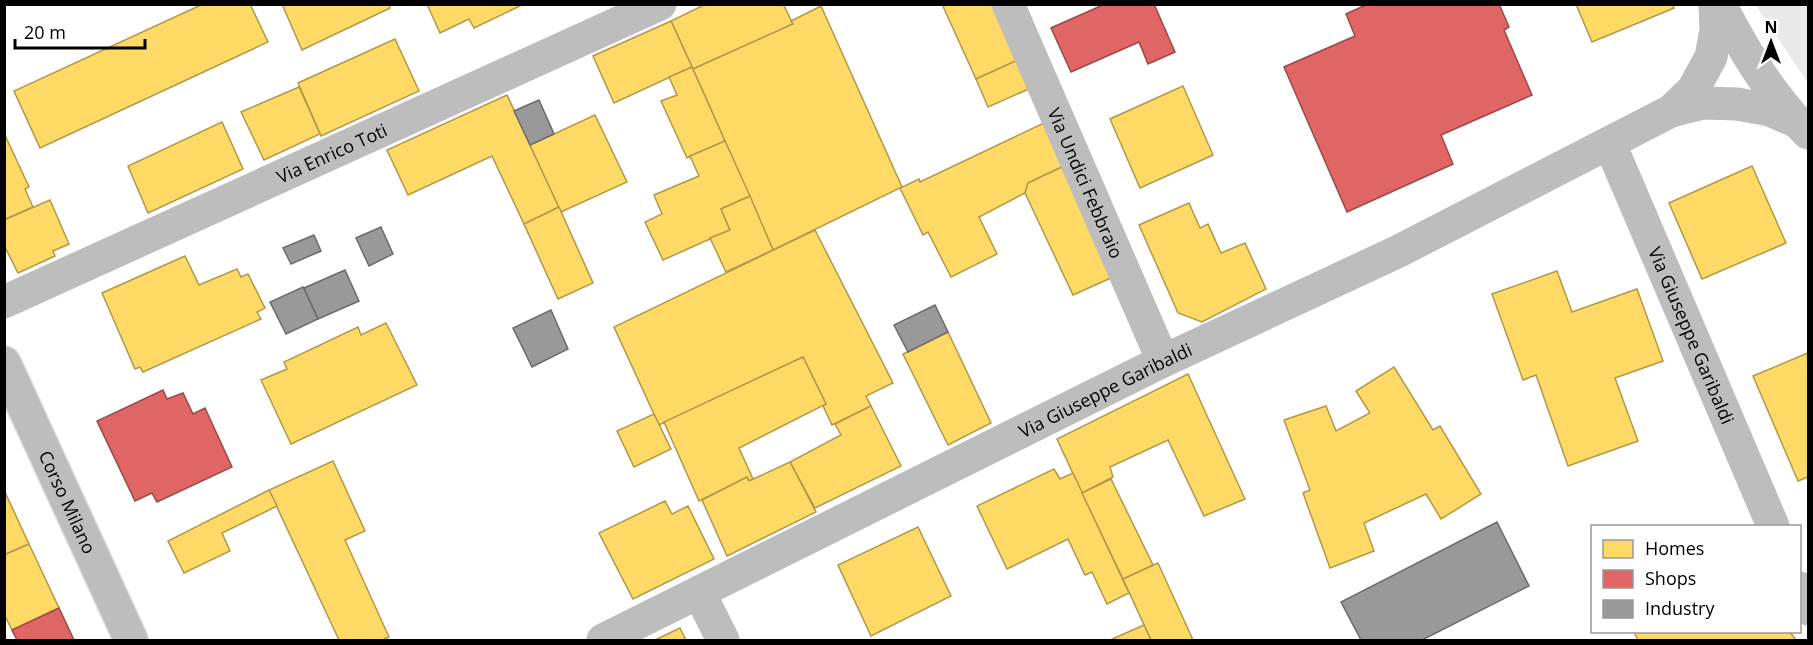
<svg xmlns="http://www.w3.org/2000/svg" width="1813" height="645" viewBox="0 0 1813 645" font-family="'Open Sans',sans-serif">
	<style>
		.green { fill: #e9e9e9 }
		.homes { fill: #ffd966; stroke: #b29847; stroke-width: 1.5 }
		.shops { fill: #e06666; stroke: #9d4747; stroke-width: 1.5 }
		.industry { fill: #999; stroke: #6b6b6b; stroke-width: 1.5 }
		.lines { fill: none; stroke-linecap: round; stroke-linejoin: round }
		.major-casing { stroke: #dbdbdb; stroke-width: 36 }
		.minor { stroke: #bdbdbd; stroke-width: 33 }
		.major { stroke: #bdbdbd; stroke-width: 33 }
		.labels { text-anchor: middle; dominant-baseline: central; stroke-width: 6; stroke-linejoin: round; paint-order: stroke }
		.street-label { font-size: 18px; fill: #000; stroke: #fff }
	</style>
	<rect width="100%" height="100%" fill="#fff"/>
	<path class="green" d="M 1756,5 L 1808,5 L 1808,83 L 1760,12 Z"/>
	<g class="homes">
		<path d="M 203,4 L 250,4 L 268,42 L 40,148 L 14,91 Z"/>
		<path d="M 282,4 L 389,4 L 390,8 L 302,50 Z"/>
		<path d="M 427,4 L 524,4 L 474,28 L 469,19 L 440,33 Z"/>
		<path d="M 706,4 L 783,4 L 793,24 L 693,69 L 671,21 Z"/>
		<path d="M 942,4 L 993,4 L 1018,60 L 976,79 Z"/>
		<path d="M 1576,4 L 1672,4 L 1674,8 L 1592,42 Z"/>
		<path d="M 821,6 L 902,187 L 773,250 L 693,69 L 793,24 L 791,21 Z"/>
		<path d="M 671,21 L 692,67 L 614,103 L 593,56 Z"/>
		<path d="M 395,39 L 419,91 L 321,136 L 298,83 Z"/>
		<path d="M 1018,60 L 1031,88 L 988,107 L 976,79 Z"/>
		<path d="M 692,67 L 725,141 L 687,158 L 661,101 L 677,95 L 669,77 Z"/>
		<path d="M 1183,86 L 1213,155 L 1140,188 L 1110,119 Z"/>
		<path d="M 299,87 L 320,134 L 264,160 L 241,112 Z"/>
		<path d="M 507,95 L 559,207 L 524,224 L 492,156 L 408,195 L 387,150 Z"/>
		<path d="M 595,115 L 627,182 L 561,212 L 530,145 Z"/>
		<path d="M 222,122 L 243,169 L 148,213 L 128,166 Z"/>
		<path d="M 1046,122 L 1066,165 L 1028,183 L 1025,193 L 979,217 L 997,254 L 951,277 L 928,232 L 923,235 L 900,188 L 919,179 L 920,182 Z"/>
		<path d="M 4,133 L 29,187 L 25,189 L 33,207 L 4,220 Z"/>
		<path d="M 725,141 L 750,196 L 721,209 L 730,230 L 663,260 L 645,222 L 662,214 L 654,195 L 699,176 L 690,156 Z"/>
		<path d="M 1066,165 L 1113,277 L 1073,295 L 1025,193 L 1028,183 Z"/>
		<path d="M 1752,166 L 1786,243 L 1702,279 L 1669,203 Z"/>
		<path d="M 750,196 L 773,250 L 726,272 L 710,238 L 730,230 L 721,209 Z"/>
		<path d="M 50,200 L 69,244 L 53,251 L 55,256 L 18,273 L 4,245 L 4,220 Z"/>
		<path d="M 1189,203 L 1200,228 L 1208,224 L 1221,253 L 1245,243 L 1266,289 L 1202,322 L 1178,313 L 1139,225 Z"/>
		<path d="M 559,207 L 593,283 L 558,299 L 524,224 Z"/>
		<path d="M 815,230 L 893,383 L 866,396 L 871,406 L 832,425 L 823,406 L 826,404 L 803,357 L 659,425 L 614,327 Z"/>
		<path d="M 185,256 L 199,285 L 237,269 L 241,277 L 248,274 L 265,308 L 257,312 L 261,319 L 143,372 L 140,367 L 135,369 L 102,293 Z"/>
		<path d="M 1557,271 L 1572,312 L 1637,289 L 1663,361 L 1615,378 L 1638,441 L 1568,466 L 1536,375 L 1523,380 L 1492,294 Z"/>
		<path d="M 386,323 L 417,385 L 291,444 L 261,380 L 287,369 L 284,362 L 358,327 L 361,335 Z"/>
		<path d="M 948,332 L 991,423 L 948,445 L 903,354 Z"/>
		<path d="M 1808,353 L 1808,477 L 1798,481 L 1753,376 Z"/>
		<path d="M 803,357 L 826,404 L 739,448 L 753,479 L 749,481 L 747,477 L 699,501 L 664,422 Z"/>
		<path d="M 1394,367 L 1433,430 L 1440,426 L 1481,494 L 1441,519 L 1426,494 L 1364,523 L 1374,551 L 1330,568 L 1303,493 L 1310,490 L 1284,420 L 1326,406 L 1336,431 L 1370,413 L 1356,391 Z"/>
		<path d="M 1188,374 L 1245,499 L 1204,516 L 1168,440 L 1110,467 L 1113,477 L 1082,493 L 1057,439 Z"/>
		<path d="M 871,406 L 901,466 L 815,508 L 790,462 L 841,435 L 835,424 Z"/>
		<path d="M 654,414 L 671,449 L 634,467 L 617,431 Z"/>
		<path d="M 333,461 L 365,531 L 345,540 L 389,637 L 382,640 L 339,640 L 269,490 Z"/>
		<path d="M 790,462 L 816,512 L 727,556 L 702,500 L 747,477 L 749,481 Z"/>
		<path d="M 1054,469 L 1060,479 L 1073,473 L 1129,593 L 1107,604 L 1092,572 L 1085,575 L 1068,539 L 1007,569 L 977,506 Z"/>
		<path d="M 1111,479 L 1153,565 L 1123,579 L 1082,493 Z"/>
		<path d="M 4,490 L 29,544 L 4,555 Z"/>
		<path d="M 269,490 L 277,506 L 222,533 L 230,551 L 184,573 L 168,541 Z"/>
		<path d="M 665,501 L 672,514 L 688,506 L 714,559 L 633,599 L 599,533 Z"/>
		<path d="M 918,527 L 951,596 L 871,636 L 838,565 Z"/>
		<path d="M 29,544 L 59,608 L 12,630 L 4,614 L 4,555 Z"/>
		<path d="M 1158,563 L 1193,640 L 1151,640 L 1123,579 Z"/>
		<path d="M 1144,625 L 1151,640 L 1110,640 Z"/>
		<path d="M 680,628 L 686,640 L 655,640 Z"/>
		<path d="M 1634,632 L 1790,632 L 1796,640 L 1638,640 Z"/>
	</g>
	<g class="shops">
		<path d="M 1105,4 L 1154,4 L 1175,52 L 1148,64 L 1139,42 L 1071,72 L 1051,28 Z"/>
		<path d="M 1368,4 L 1499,4 L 1509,27 L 1504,30 L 1532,95 L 1441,135 L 1453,164 L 1347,212 L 1284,67 L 1355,36 L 1346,14 Z"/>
		<path d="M 163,390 L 167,399 L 183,393 L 193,414 L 205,408 L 232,467 L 157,502 L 152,493 L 135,501 L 97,421 Z"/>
		<path d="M 59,608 L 74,640 L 17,640 L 12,630 Z"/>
	</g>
	<g class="industry">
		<path d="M 539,100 L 554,134 L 530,145 L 514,111 Z"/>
		<path d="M 381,227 L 393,254 L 369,266 L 356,238 Z"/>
		<path d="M 314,235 L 321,251 L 291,264 L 283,248 Z"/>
		<path d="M 345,270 L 359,301 L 318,319 L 304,288 Z"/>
		<path d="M 303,287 L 318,319 L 286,334 L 270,302 Z"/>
		<path d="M 935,305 L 948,332 L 908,352 L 894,325 Z"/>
		<path d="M 551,310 L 568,349 L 532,367 L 513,328 Z"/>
		<path d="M 1497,522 L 1529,586 L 1422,640 L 1361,640 L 1341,602 Z"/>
	</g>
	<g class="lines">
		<defs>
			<g id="major">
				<path id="s5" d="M 4,363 L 131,640"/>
			</g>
		</defs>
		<use href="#major" class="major-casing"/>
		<g class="minor">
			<path id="s1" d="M 1008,4 L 1163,361"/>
			<path d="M 1720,4 C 1744,51 1771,96 1808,133"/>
			<path d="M 1671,111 L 1703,103 L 1737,104 L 1770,110 L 1797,122"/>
			<path id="s2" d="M 1610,144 L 1773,526"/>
			<path id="s3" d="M 4,302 L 660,4"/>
			<path d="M 1800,588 L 1808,609"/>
			<path d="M 699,592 L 723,640"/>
			<path id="s4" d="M 603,640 L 1163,361 L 1399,251 L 1671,111 L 1693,90 L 1711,57 L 1716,30 L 1715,4"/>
		</g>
		<use href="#major" class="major"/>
	</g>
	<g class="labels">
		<g class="street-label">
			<text stroke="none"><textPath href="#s3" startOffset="360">Via Enrico Toti</textPath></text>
			<text stroke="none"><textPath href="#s1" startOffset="195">Via Undici Febbraio</textPath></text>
			<text stroke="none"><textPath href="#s2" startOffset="208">Via Giuseppe Garibaldi</textPath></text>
			<text stroke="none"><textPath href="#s4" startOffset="561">Via Giuseppe Garibaldi</textPath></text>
			<text stroke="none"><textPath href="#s5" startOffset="153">Corso Milano</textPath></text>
		</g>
	</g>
	<rect width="1813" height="645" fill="none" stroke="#000000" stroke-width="12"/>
	<rect x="1591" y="525" width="210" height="108" fill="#ffffff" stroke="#999999" stroke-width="1.5"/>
	<rect x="1603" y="540" width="30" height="18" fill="#ffd966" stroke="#999999" stroke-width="1.5"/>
	<text x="1645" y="555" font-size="18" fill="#000000">Homes</text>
	<rect x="1603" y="570" width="30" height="18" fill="#e06666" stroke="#999999" stroke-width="1.5"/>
	<text x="1645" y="585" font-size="18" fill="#000000">Shops</text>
	<rect x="1603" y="600" width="30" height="18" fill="#999999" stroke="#999999" stroke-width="1.5"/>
	<text x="1645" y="615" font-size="18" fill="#000000">Industry</text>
	<g transform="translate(1771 42)" stroke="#ffffff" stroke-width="4.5" paint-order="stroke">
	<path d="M0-4.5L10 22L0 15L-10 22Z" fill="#000000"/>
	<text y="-9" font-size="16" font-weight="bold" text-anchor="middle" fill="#000000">N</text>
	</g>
	<path d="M15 39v9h130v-9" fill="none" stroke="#000000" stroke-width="3"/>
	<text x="24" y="39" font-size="18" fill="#000000" stroke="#ffffff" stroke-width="4.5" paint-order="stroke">20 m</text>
</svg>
